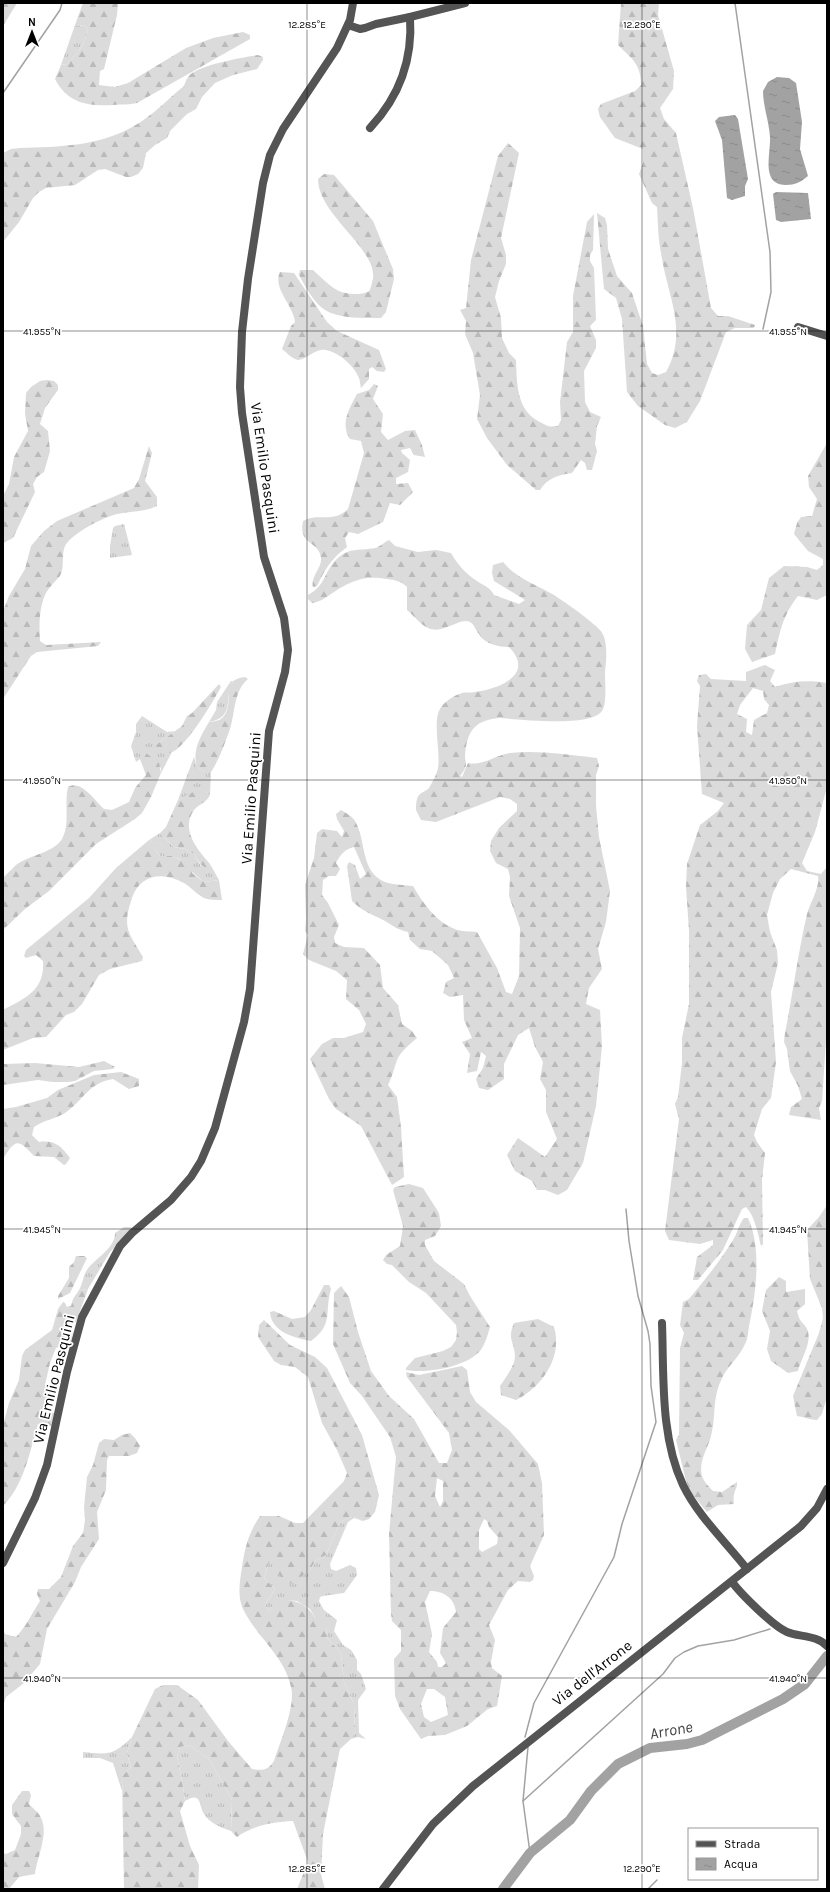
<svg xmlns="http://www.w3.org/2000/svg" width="830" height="1892" viewBox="0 0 830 1892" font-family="Karla,sans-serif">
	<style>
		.grass { fill: url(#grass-tufts) }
		.forest { fill: url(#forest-firs); fill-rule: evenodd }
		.water { fill: url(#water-ripples) }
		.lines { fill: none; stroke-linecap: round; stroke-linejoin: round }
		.stream { stroke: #a2a2a2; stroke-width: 1.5 }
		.river { stroke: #a2a2a2; stroke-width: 10 }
		.minor { stroke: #545454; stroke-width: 8 }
		.ticks { fill: none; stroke: #000; stroke-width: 1; stroke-opacity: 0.45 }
		.labels { text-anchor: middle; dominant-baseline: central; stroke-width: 3.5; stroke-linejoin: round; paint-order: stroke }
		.street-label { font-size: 15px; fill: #000; stroke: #fff }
		.water-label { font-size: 16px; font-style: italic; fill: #434343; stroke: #fff }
		.ticks-label { font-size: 10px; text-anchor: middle; fill: #000; stroke: #fff; stroke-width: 3.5; stroke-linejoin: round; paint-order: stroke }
	</style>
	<defs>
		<pattern id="grass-tufts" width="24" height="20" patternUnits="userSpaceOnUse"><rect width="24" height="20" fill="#dbdbdb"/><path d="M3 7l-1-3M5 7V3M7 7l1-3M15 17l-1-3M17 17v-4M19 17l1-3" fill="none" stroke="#bababa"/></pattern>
		<pattern id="forest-firs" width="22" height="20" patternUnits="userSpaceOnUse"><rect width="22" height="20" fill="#dbdbdb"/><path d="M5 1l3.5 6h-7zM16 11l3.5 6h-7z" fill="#bababa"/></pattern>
		<pattern id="water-ripples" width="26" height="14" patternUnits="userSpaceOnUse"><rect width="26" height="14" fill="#a2a2a2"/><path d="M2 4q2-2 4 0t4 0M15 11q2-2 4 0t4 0" fill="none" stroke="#8a8a8a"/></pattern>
	</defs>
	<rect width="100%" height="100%" fill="#fff"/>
	<g class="grass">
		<path d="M 75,25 L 86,26 L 88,32 L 81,48 L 67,64 L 61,65 Z"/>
		<path d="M 124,524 L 132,555 L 110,558 L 110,546 L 113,528 L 115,526 Z"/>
		<path d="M 231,681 L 233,681 C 223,699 236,717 209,722 L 216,710 L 217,702 Z"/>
		<path d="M 142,716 L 167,732 L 175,731 L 156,745 L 169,753 L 172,752 L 161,773 L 161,768 L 140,754 L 140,759 L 136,762 L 131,746 L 136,732 L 136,724 Z"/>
		<path d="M 194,757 L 197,767 L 205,772 L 211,772 L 210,795 L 201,789 L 178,800 Z"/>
		<path d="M 160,833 L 174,847 L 185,849 L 194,854 L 201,866 L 209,867 L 210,864 L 219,880 L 204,882 L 192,872 L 192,864 L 171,856 L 160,856 L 154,849 L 154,843 L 149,840 Z"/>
		<path d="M 124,1227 L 131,1227 L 132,1231 L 110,1252 L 88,1289 L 79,1290 C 83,1284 83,1275 87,1270 C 95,1258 115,1249 115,1233 Z"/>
		<path d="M 353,1516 L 363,1521 L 354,1518 L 348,1522 L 330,1564 L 331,1569 L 336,1571 L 350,1565 L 356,1568 L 357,1575 L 344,1593 L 323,1596 L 320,1597 L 319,1601 L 324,1610 L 337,1620 L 334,1631 L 343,1645 L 351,1650 L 357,1660 L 357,1670 L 361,1674 L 366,1689 L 358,1700 L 359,1733 L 366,1739 L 358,1737 L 351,1739 L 355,1731 L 354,1704 L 344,1682 L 341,1653 L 326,1637 L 327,1628 L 316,1619 L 310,1609 L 297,1601 L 277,1599 L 269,1611 L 265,1605 L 275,1589 L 264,1578 L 269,1562 L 277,1562 L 309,1571 L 316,1560 L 326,1555 L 340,1522 Z"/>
		<path d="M 132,1737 L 127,1753 L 131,1767 L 122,1776 L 122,1791 L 113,1763 L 100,1758 L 83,1758 L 83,1752 C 108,1755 114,1755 132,1737 Z"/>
		<path d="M 189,1745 L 209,1759 L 232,1800 L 231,1831 C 222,1828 209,1823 204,1814 C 198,1804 202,1791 185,1801 L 183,1787 L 177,1756 L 180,1747 Z"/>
	</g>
	<g class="forest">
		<path d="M 3,3 L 17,3 L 3,26 Z"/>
		<path d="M 83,3 L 118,3 L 117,15 L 104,69 L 100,71 L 99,85 L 115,87 L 128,83 L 186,48 L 213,38 L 243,32 L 250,35 L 250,39 L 137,103 C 129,105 122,104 113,105 C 88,106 68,104 55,79 L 61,65 L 67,64 L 81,48 L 88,32 L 86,26 L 75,25 Z"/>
		<path d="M 621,3 L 659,3 L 658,15 L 674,71 L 673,89 L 660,108 L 664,119 L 676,133 L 693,208 L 711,308 L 718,316 L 728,316 L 755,325 L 754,328 L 735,328 L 726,332 L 700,401 L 687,422 L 675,428 L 665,425 L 638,406 L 627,392 L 622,319 L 616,298 L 604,289 L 597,213 L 605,218 L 607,225 L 608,249 L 617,276 L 632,293 L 643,326 L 647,364 L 652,373 L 658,375 L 666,372 C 689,331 667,295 661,253 C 658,238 658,223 657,207 L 652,203 L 639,174 L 643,163 L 643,149 L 615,138 L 600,117 L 598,109 L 601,104 L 635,91 L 641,85 C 641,64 632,59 618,45 Z"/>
		<path d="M 258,55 L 263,57 L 263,60 L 257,69 L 233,75 L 215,83 L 202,97 L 196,109 L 187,114 L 170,131 L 167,138 L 155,145 L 146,153 L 143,168 L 138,174 L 131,177 L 126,177 L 105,169 L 98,170 L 75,185 L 46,188 L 39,192 L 33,198 L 19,222 L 3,242 L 3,153 L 11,149 L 20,148 C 59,147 100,146 134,126 C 152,116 168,99 184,86 C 185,83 186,80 188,77 C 197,65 242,58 258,55 Z"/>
		<path d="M 508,143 L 519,153 L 501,238 L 506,255 L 506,264 L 499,281 L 495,297 L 501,318 L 502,338 L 509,353 L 516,360 C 517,382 516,409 538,421 C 546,425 549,428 558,426 L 561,420 L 560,402 L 567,342 L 573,332 L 573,296 L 587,222 L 594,214 L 593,250 L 590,255 L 590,261 L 594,268 L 596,320 L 590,326 L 596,340 L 596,348 L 584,371 L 585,402 L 590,412 L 601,417 L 597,426 L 595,444 L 597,451 L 592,470 L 587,470 L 585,463 L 581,460 L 572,473 C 559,475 547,478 540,490 L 536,490 L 507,465 L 487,438 L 477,419 L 480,395 L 473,353 L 465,334 L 466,321 L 460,310 L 466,308 L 471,260 L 498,156 Z"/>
		<path d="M 324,174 L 334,175 L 373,221 L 393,269 L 394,279 L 386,312 L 381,318 C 364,318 339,319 325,310 C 313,302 305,286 299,275 L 300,270 L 313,270 C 321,277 328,285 337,290 C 342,294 364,296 369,291 C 371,289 372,282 373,279 C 377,248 318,215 318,179 Z"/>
		<path d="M 280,272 L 294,273 L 327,322 L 337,331 L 379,350 L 386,369 L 384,372 L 377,371 L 372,367 L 369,369 L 369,379 L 361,388 C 360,384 360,379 358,376 C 353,364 333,348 321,350 C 313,351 305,360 298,360 C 292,359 286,352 282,349 L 291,326 L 295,322 C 294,306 272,288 280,272 Z"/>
		<path d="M 47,380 L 54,381 L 58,385 L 58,390 L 45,408 L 40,424 L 48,431 L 50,451 L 44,472 L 37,477 L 33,484 L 35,492 L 13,538 L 3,543 L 3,496 L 9,484 L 14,457 L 28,431 L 25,414 L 26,393 L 31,387 L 40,381 Z"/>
		<path d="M 374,384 L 378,386 L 373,399 L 383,414 L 381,432 L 388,440 L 405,431 L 415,430 L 422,445 L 425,457 L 414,455 L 410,448 L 401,450 L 402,453 L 410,460 L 408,472 L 396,478 L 396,484 L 408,483 L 413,492 L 400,505 L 390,503 L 383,522 L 358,534 L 349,532 L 345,538 L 347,547 C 332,558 325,569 317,586 L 313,587 C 310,577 322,568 321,558 C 319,540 298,546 303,521 C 319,512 332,524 348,509 L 364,453 L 361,441 L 350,439 C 340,424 349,409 357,394 L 369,390 Z"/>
		<path d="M 827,443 L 827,595 L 817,600 L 798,596 C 783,615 780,631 775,654 L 752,662 L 745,649 L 747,625 L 761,610 L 769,578 L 784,566 L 807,567 L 817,570 L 823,565 L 823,559 L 808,551 L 794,534 L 797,523 L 801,517 L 812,516 L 817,499 L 809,487 L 808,476 Z"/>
		<path d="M 149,446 L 152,453 L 145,481 L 157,497 L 157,506 C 144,512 131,511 117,514 C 104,517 72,533 65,546 C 61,555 65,567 60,576 C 55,582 48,588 45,595 C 39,609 39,626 40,641 L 46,645 L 101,642 L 98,646 L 37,652 L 31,656 L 27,662 L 3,699 L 3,611 L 9,596 L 25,569 L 31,546 L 44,531 L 57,521 L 134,488 L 139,479 Z"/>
		<path d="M 389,540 L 395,546 L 418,552 L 436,550 L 451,553 C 457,564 466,574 477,581 C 484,586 490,587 494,595 L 519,604 L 525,600 L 494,581 L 492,573 L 493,565 L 503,562 C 517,579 536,584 554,595 C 568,604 589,619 600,630 C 609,640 606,661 605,672 C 605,681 607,704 602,711 C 590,728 518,719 498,718 C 474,721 467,731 465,756 C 465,759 467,765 465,768 C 464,771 462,773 460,776 L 462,777 L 468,763 C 484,766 495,755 510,753 C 538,750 568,755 597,758 L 599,766 L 596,775 L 596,806 L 599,837 L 610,891 L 606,922 L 598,949 L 602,969 L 589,988 L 586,1004 L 600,1010 L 602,1046 L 596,1106 L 583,1163 L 567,1190 L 558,1195 L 545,1190 L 537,1190 L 532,1181 L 515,1171 L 507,1155 L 518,1138 L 545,1157 L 557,1139 L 546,1112 L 546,1090 L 540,1079 L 543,1062 L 535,1047 L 529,1028 L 518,1035 L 504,1064 L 504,1079 L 488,1090 L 479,1088 L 476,1079 L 483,1068 L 486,1056 L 481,1052 L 477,1071 L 467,1073 L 470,1054 L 462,1042 L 472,1038 L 464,1020 L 463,995 L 450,997 L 443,993 L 446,982 L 454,978 L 448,965 L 432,951 L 420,949 L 410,940 L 408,932 C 396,929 395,927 385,921 C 372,914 363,912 352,901 L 347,866 L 349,862 L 355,865 L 360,879 L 366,874 L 354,847 C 345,849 340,855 336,863 L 340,869 L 336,876 L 329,876 L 323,880 L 322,895 L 328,903 L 339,925 L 334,937 L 335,943 L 344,947 L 364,948 L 380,965 L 383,988 L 398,1005 L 402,1024 L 412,1031 L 417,1038 C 410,1044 401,1051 397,1060 C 394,1069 392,1077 388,1085 L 397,1097 L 401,1127 L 404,1177 L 392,1185 L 361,1126 L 336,1109 L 329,1099 L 310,1059 L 322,1044 L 333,1038 L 344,1038 L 363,1032 L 366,1024 L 359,1010 L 346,999 L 347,980 L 336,971 L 309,960 L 303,954 L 308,935 L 305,931 L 306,920 L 305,885 L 314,858 L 317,833 L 322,829 L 337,831 L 342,837 L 344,831 L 337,819 L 336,814 L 341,810 C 348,814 354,817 357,825 C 366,844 361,872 385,882 C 393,885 405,885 413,886 C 423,903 436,922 455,929 C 461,932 470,931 477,932 L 497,968 L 506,992 L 512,994 L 519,976 L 520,928 L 509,896 L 510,877 L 508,869 L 496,863 L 490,851 L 491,841 L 499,828 L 517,811 L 517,804 L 510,799 L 500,797 L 436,822 L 421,820 L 416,810 C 416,805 416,799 419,795 C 422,792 426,791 429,788 C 432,783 437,774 438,768 C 441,751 431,718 442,706 C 447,700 455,695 462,693 C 466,692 471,693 475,692 C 498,689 536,675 509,647 C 499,647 484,644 479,634 C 475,630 475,625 470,622 C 460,617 443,635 428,628 C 421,625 413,615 407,610 L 407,587 C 401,581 395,580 387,579 C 363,575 351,581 331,594 C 325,598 320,602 312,603 L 308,599 L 308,595 C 327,585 323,571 339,557 C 352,547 360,551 375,548 C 380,547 384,542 389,540 Z"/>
		<path d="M 765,665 L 775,670 L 770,681 L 775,687 C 792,681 809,680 827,683 L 827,787 L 815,832 L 802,863 L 807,871 L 821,874 L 827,867 L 827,1027 L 822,1101 L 819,1108 L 821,1120 L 789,1115 L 791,1107 L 802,1099 L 798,1086 L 790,1071 L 787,1049 L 784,1042 L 785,1033 C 793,993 798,953 807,914 C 810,903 820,888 818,876 L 791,869 L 780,879 L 773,893 L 767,915 L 770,932 L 777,950 L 778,963 L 771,992 L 776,1062 L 771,1098 L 762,1109 L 754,1135 L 757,1142 L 765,1153 L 762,1180 L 763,1244 L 761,1246 C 758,1234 755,1216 746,1207 L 742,1209 L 723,1250 L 698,1280 L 693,1280 L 697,1257 L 713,1245 L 713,1240 L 700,1244 L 669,1240 L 665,1231 L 679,1119 L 675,1104 L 678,1097 L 682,1063 L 682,1038 L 689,1004 L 689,931 L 686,887 L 687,864 L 700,825 L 718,811 L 724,803 L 702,794 L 697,726 L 700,686 L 697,681 L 699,675 L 706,674 L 711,679 L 746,681 L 746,672 ZM 753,688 L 763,691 L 764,699 L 769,705 L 767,713 L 754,720 L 752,735 L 746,732 L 747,719 L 737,714 L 740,705 Z"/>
		<path d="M 245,677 L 248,679 C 234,690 235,713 230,729 C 225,743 219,760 211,772 L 205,772 L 197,767 C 192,751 200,737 209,722 C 212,722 218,721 221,719 C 237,707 218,679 245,677 Z"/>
		<path d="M 219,684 L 221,687 C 214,700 184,752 169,753 C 165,753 160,751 157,750 L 156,745 L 182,726 L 187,716 L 192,713 Z"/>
		<path d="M 146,753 L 159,763 L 161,773 L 151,797 L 142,813 L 135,819 L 96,844 L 49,891 L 25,909 L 3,930 L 3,878 C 7,874 12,869 16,865 C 29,855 57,852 63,837 C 70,822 64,803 68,787 C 81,779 95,801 104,809 L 112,810 L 129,802 L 135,788 L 146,775 L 140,759 L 140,754 Z"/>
		<path d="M 201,788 L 210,795 C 206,803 199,804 194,810 C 180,830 198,850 210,864 L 209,867 L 206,868 L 201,865 L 194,854 L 185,849 L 174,847 L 160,833 L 166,827 L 178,800 Z"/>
		<path d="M 149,840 L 154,843 L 154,849 L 160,856 L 171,856 L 181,860 L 189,858 L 192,864 L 192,873 L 204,882 L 219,880 L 222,900 C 216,900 209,900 204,898 C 196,894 191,887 184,883 C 163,871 140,874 132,898 C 122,928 128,932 143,957 L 142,961 L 110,969 L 99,975 L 82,1004 L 74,1012 L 66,1015 L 46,1037 L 33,1038 L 3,1050 L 3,1010 C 26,998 45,990 43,961 L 36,955 L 26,958 L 24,956 L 26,950 L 89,898 L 116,868 Z"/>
		<path d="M 104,1061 L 115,1067 L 113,1069 L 94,1071 L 75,1081 L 67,1082 L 53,1082 L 38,1080 L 3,1085 L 3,1064 L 35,1063 L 79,1067 Z"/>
		<path d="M 121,1072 L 139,1079 L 139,1086 L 129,1089 L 113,1079 C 88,1083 84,1100 65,1113 C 55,1119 44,1120 34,1127 L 32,1135 L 39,1142 C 55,1140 61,1146 70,1158 L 66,1164 L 64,1165 L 54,1157 L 34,1156 C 18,1139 16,1138 3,1159 L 3,1109 L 16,1107 L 47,1098 L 58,1090 L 94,1075 Z"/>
		<path d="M 409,1184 L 423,1188 L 439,1213 L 441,1226 L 435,1236 L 425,1240 L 425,1245 L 434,1261 L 464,1284 L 470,1296 L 490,1327 C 488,1334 485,1345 480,1351 C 466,1367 426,1374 406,1370 L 406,1368 L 415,1358 L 443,1351 L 451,1347 L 456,1340 L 457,1332 L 456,1325 L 426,1293 L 409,1282 L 392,1265 L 387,1264 L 383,1260 L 386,1255 L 400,1246 L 403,1226 L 393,1190 L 395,1187 Z"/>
		<path d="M 827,1205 L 827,1397 L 822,1414 L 817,1420 C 811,1420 804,1417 797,1416 L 793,1396 L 819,1333 L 823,1318 L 822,1308 L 810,1279 L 807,1230 L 819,1217 Z"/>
		<path d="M 744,1218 L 748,1218 C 762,1248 756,1294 749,1326 C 748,1332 748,1339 745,1344 C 740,1356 729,1365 723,1376 C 711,1400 717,1413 711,1436 C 708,1449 698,1461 702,1476 C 704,1482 709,1487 713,1491 L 722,1492 L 737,1482 C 738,1489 732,1491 734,1504 L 718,1505 L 707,1512 L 692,1494 L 686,1481 L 676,1440 L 679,1435 L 680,1348 L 684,1333 L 680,1325 L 683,1302 L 689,1299 C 705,1280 720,1261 733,1240 C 738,1233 738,1225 744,1218 Z"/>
		<path d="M 76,1256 L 84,1256 L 87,1258 L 70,1293 L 58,1299 L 58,1296 L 69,1278 L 69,1267 L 74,1262 Z"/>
		<path d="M 779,1277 L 786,1281 L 786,1292 L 805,1289 L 805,1304 L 797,1311 C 800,1324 803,1321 807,1329 C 813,1341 801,1359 798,1371 L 788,1373 L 771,1361 L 767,1349 L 770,1331 L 762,1311 L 766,1290 Z"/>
		<path d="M 324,1285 L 329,1285 L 331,1289 C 324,1313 334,1324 311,1341 C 295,1338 271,1332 270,1312 L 274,1311 L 292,1319 L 305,1317 L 311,1310 Z"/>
		<path d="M 341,1286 L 349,1297 L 358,1332 L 371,1371 L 389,1396 L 414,1419 L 439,1463 L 447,1463 L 452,1450 L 449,1433 L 407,1377 L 406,1372 L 419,1375 L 462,1366 L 467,1370 L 470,1392 L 476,1402 L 509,1430 L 538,1464 L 542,1483 L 544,1535 L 530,1566 L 534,1576 L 533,1580 L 530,1582 L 518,1581 L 508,1590 L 489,1625 L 495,1640 L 491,1662 L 492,1668 L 502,1676 L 497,1706 L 488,1709 L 467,1726 L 445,1735 L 428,1736 L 421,1739 L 400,1709 L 395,1696 L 394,1659 L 401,1651 L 401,1630 L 392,1621 L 391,1614 L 389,1534 L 396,1457 L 390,1437 L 362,1396 L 350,1383 L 333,1344 L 334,1293 ZM 437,1478 L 443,1481 L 443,1501 L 440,1507 L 435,1496 ZM 484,1519 L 487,1521 L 489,1527 L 498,1537 L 497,1544 L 482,1552 L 479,1549 L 479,1530 ZM 430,1591 C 443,1591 454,1597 456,1612 L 443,1628 L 440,1653 L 446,1663 L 442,1667 L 438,1667 L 437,1662 L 429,1652 L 432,1634 L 425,1602 ZM 427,1689 L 434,1689 L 445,1697 L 448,1715 L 431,1722 L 424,1717 L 421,1704 Z"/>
		<path d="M 88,1289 L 76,1322 L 68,1324 L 65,1331 L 73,1331 L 71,1342 L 56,1348 L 50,1363 L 45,1385 L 51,1390 L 43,1414 L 46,1416 L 49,1412 L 55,1413 L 53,1426 L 38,1424 C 30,1451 24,1485 3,1506 L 3,1425 L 9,1403 L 19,1380 L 22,1356 L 25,1350 L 52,1330 L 58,1309 L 63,1302 L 65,1303 L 67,1307 L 71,1306 L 73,1299 L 79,1290 Z"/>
		<path d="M 538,1319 L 554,1327 C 563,1357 542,1387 516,1400 L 501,1395 L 500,1386 C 505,1378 515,1366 515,1356 C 514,1340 507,1340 514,1323 Z"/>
		<path d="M 264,1320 L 290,1345 L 315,1357 L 327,1368 L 362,1435 L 379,1495 L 375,1512 L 369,1519 L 363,1521 L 353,1516 L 340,1522 L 326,1555 L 316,1560 L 309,1571 L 290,1584 L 279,1575 L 277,1562 L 269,1562 L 264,1578 L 275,1589 L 265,1605 L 269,1611 L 277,1598 C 296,1601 306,1602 316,1619 L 324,1619 L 327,1628 L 326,1637 L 341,1653 L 344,1682 L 354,1704 L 355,1731 L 351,1739 L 340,1749 L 323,1834 L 321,1875 L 325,1889 L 297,1889 L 308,1862 L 293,1821 C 274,1822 253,1825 237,1837 L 231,1831 L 232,1800 L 209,1759 L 189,1745 L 180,1747 L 177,1756 L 183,1787 L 185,1801 L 180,1811 L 190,1846 L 199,1865 L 198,1889 L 124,1889 L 122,1776 L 131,1767 L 127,1753 L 132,1737 L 155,1689 L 163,1685 L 177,1685 L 198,1700 L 228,1741 L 252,1769 C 263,1771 268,1770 274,1761 C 280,1742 296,1706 291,1687 C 285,1657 256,1636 243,1609 C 237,1596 240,1580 242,1567 C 245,1547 249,1532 260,1516 L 279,1516 L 295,1523 L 303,1523 L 344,1481 L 347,1473 L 337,1450 L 322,1423 L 308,1377 L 295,1367 L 281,1365 L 274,1361 L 258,1337 L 259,1325 Z"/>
		<path d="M 130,1433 L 135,1438 L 140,1446 L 137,1453 L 129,1456 L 109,1456 L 107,1460 L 106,1490 L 97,1512 L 99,1539 L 81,1567 L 75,1582 L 47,1629 L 40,1664 L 24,1683 L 6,1697 L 3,1706 L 3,1628 L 5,1634 L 16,1637 C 26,1627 32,1613 40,1601 L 37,1594 L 38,1589 L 49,1589 L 61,1577 L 73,1546 L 83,1533 L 85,1520 L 84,1507 L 87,1477 L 93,1465 L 99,1443 L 104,1439 L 114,1440 L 122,1435 Z"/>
		<path d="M 22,1791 L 29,1791 L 31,1795 L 29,1804 C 33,1809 38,1811 41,1818 C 49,1834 37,1857 35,1874 L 19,1877 L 9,1889 L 3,1889 L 3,1853 L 6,1854 L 15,1850 L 21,1834 L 21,1826 L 12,1814 L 12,1805 Z"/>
	</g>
	<g class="water">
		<path d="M 777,77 L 789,78 L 796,83 L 802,122 L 800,149 L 808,176 C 801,182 795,185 786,185 C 760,185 771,153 770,137 C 769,121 763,106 763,91 L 768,82 Z"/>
		<path d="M 735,115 L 738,119 L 748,179 L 745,186 L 745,196 L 732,200 L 727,198 L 722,140 L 715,121 L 719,117 Z"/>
		<path d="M 776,192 L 808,193 L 811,219 L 781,222 L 776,220 L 773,194 Z"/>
	</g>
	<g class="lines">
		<g class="stream">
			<path d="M 735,3 L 770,252 L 771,292 L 763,329"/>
			<path d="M 3,93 L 60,10 L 62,3"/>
			<path d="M 525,1737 L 534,1703 L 614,1557 L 622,1524 L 656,1422 L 651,1386 L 650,1344 L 648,1331 L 638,1296 L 629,1241 L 626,1209"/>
			<path d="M 528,1747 L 523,1801 L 530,1853"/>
			<path d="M 523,1801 L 663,1674 L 675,1658 L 684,1652 L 698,1646 L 734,1640 L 770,1629"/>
			<path d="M 648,1889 L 657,1880"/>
		</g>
		<path class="river" d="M 503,1889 L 530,1853 L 570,1820 L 591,1791 L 618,1764 L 650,1748 L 687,1744 L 702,1740 L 783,1699 L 805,1684 L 827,1656"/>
		<g class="minor">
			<path d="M 348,25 L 360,29 L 365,28 L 376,24 L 410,17 L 465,3"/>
			<path d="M 370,128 C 399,97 413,60 410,17"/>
			<path d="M 798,327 L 827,336"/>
			<path d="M 662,1323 C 664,1376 660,1436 683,1485 C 698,1516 726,1542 747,1569"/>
			<path d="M 3,1563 L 35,1498 L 47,1465 L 67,1372 L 82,1317 L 120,1246 L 132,1233 L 171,1200 L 191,1177 L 201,1161 L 215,1128 L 244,1022 L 250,989 L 269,731 L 285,672 L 288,650 L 284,618 L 264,557 L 242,413 L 240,387 L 242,332 L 248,279 L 263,183 L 270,155 L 283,129 L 337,48 L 350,20 L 353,3"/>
			<path d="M 732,1582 C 741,1594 773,1626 787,1632 C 799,1637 817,1635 827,1646"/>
			<path d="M 383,1889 L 433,1824 L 473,1786 L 801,1526 L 817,1508 L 827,1489"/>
		</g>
	</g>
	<path class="ticks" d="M 307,3 L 307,1889M 642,3 L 642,1889M 3,331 L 827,331M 3,780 L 827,780M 3,1229 L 827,1229M 3,1678 L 827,1678"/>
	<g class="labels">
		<g class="street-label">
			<text transform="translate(265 468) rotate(82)">Via Emilio Pasquini</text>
			<text transform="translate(251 798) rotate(-86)">Via Emilio Pasquini</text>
			<text transform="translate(54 1379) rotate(-76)">Via Emilio Pasquini</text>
			<text transform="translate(592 1673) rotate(-38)">Via dell'Arrone</text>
		</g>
		<g class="water-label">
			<text transform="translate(671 1730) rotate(-10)">Arrone</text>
		</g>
	</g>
	<g class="ticks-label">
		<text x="307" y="28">12.285°E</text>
		<text x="642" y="28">12.290°E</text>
		<text x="42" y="335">41.955°N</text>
		<text x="788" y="335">41.955°N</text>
		<text x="42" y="784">41.950°N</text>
		<text x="788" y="784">41.950°N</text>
		<text x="42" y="1233">41.945°N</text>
		<text x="788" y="1233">41.945°N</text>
		<text x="42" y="1682">41.940°N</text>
		<text x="788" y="1682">41.940°N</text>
		<text x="307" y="1872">12.285°E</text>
		<text x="642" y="1872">12.290°E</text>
	</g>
	<rect width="830" height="1892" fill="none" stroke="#000000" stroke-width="8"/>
	<rect x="688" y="1828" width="130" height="52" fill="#ffffff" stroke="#999999"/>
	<rect x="696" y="1841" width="20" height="6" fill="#545454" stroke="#999999"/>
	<text x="724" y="1848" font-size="12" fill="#000000">Strada</text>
	<rect x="696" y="1858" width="20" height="12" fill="url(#water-ripples)" stroke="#999999"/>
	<text x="724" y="1868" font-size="12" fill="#000000">Acqua</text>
	<g transform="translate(32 32)" stroke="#ffffff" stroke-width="3" paint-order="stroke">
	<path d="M0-3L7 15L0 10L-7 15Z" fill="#000000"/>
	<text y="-6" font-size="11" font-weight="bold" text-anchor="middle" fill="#000000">N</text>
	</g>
</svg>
